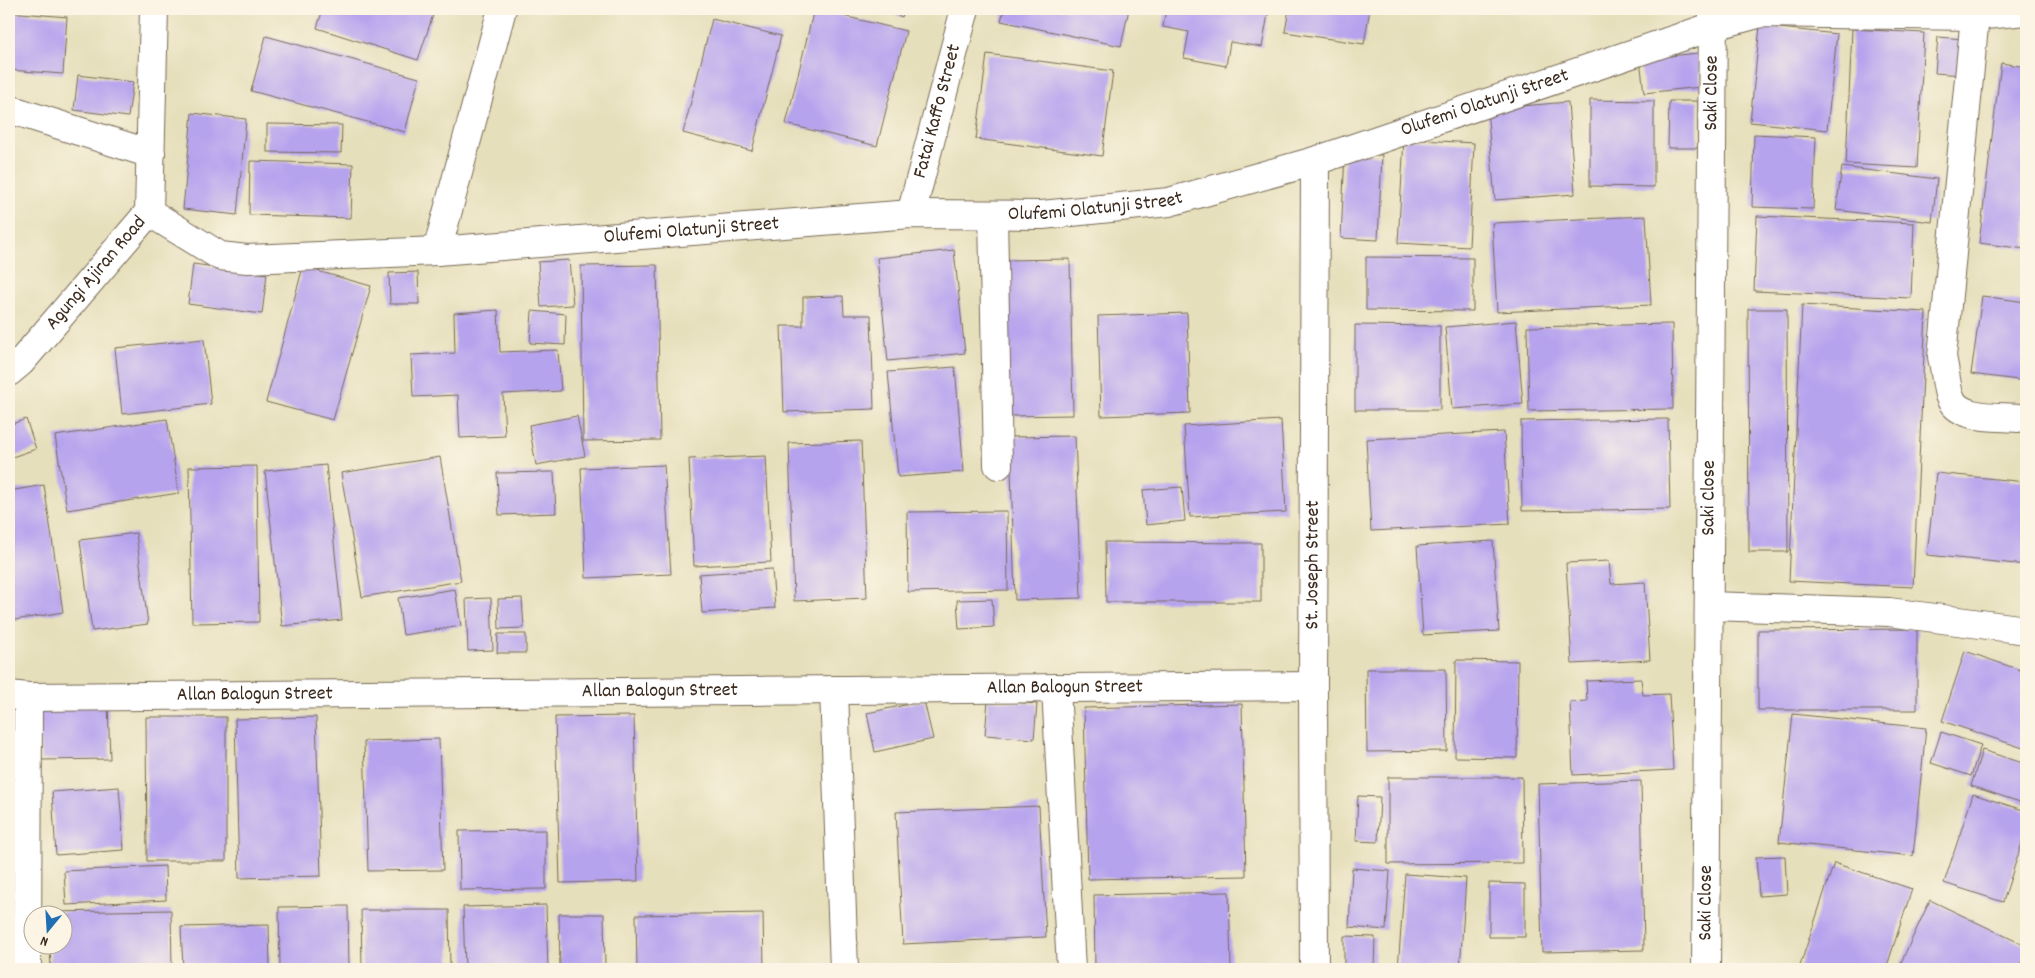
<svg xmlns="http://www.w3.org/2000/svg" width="2035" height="978" viewBox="0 0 2035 978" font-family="Dekko,sans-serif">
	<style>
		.building { fill: #b6a3ee }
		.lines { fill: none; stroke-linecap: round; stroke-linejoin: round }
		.minor-casing { stroke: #776955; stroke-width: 30 }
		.minor { stroke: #fff; stroke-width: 28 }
		.labels { text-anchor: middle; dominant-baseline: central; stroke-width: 4.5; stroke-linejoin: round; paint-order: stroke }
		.street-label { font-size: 20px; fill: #3b2a1e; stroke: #fcf5e5 }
	</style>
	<rect width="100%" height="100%" fill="#fcf5e5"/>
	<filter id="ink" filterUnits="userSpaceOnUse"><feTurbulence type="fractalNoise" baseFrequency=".02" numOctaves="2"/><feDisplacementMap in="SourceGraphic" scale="10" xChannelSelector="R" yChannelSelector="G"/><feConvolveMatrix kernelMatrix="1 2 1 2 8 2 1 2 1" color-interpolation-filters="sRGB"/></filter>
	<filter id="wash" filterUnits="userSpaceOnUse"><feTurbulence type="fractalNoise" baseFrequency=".0096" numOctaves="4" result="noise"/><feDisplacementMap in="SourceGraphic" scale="20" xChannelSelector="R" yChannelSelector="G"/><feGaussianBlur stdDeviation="1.12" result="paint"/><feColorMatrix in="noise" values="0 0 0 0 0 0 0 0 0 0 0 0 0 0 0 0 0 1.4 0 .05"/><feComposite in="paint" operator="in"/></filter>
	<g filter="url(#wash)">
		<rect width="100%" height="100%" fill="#e6dfbb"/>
		<g id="blocks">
			<g class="building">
				<path d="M 323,9 L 435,9 L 418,60 L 317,28 Z"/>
				<path d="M 814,9 L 906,31 L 877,146 L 786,124 Z"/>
				<path d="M 879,9 L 905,9 L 902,17 Z"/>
				<path d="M 1004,9 L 1129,9 L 1121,46 L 1001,21 Z"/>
				<path d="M 1166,9 L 1269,9 L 1262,47 L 1230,42 L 1226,66 L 1184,58 L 1189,32 L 1163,27 Z"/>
				<path d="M 1289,9 L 1370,9 L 1364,44 L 1285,32 Z"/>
				<path d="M 9,12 L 67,17 L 63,74 L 9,70 Z"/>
				<path d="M 712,19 L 781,36 L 752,151 L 683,133 Z"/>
				<path d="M 1760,26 L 1837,34 L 1827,130 L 1750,122 Z"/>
				<path d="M 1852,29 L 1924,33 L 1917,168 L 1846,164 Z"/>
				<path d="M 266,36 L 419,78 L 405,132 L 251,91 Z"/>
				<path d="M 1938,37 L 1964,39 L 1962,75 L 1935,73 Z"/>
				<path d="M 1698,53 L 1701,87 L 1644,93 L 1640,59 Z"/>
				<path d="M 987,54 L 1113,71 L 1102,156 L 976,139 Z"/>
				<path d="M 2001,63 L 2026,67 L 2026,249 L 1979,243 Z"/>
				<path d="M 78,75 L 133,82 L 128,117 L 74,110 Z"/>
				<path d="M 1590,100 L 1654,101 L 1654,187 L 1590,186 Z"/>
				<path d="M 1669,101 L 1698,101 L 1698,148 L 1668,148 Z"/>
				<path d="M 1568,102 L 1575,194 L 1495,200 L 1487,109 Z"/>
				<path d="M 192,113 L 246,119 L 237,215 L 183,209 Z"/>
				<path d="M 267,124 L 342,125 L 341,153 L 267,152 Z"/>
				<path d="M 1754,134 L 1816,137 L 1813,209 L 1752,207 Z"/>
				<path d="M 1404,139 L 1474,143 L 1469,247 L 1398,243 Z"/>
				<path d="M 1345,153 L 1382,155 L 1378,240 L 1341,238 Z"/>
				<path d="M 250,161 L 353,164 L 351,218 L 249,215 Z"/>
				<path d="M 1842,167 L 1937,179 L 1932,222 L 1836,210 Z"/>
				<path d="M 1646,216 L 1651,305 L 1497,312 L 1492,223 Z"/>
				<path d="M 1757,216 L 1914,223 L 1911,298 L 1754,291 Z"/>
				<path d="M 954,250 L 965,353 L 888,361 L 877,258 Z"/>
				<path d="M 1366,257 L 1473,258 L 1473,311 L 1366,310 Z"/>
				<path d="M 1070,259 L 1073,415 L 1007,416 L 1004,260 Z"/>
				<path d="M 569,260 L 573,305 L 541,307 L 538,262 Z"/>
				<path d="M 193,264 L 267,274 L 262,314 L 188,304 Z"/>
				<path d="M 657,265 L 660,440 L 583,441 L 581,266 Z"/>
				<path d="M 303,267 L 371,286 L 333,420 L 266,402 Z"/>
				<path d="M 418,272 L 419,304 L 390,304 L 389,273 Z"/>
				<path d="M 843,296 L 844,315 L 871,315 L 874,409 L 784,412 L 781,326 L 803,326 L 803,297 Z"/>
				<path d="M 1982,296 L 2026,302 L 2026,381 L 1971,374 Z"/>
				<path d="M 1802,305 L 1926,312 L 1913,587 L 1789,581 Z"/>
				<path d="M 1748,309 L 1787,309 L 1788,552 L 1749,552 Z"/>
				<path d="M 498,310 L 500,352 L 558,350 L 561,391 L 503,394 L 505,436 L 460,438 L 458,395 L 413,397 L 411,355 L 455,353 L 454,313 Z"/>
				<path d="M 532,311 L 566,314 L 565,345 L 530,343 Z"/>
				<path d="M 1187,313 L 1190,413 L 1101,416 L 1098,316 Z"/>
				<path d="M 1516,321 L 1523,404 L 1452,409 L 1445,327 Z"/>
				<path d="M 1672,324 L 1673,409 L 1529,411 L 1527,327 Z"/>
				<path d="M 1355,325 L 1440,326 L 1440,410 L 1355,410 Z"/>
				<path d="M 204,339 L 211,404 L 122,414 L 115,348 Z"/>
				<path d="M 955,367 L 964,472 L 898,477 L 888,372 Z"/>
				<path d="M 577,416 L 585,456 L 536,465 L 529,425 Z"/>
				<path d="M 26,419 L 36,449 L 9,458 L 9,425 Z"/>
				<path d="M 167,419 L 179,493 L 67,510 L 55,436 Z"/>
				<path d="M 1668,419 L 1670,509 L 1522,511 L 1521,421 Z"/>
				<path d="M 1281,420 L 1286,512 L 1190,517 L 1184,426 Z"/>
				<path d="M 1504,432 L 1510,524 L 1371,531 L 1366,439 Z"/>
				<path d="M 1075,436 L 1081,598 L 1015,600 L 1010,437 Z"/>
				<path d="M 861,441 L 867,598 L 794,601 L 789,443 Z"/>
				<path d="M 766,456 L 771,562 L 694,566 L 689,459 Z"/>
				<path d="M 440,457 L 461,581 L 362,597 L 341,473 Z"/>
				<path d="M 326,465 L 342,620 L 282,626 L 265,471 Z"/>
				<path d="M 664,465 L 671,574 L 586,578 L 581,468 Z"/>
				<path d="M 257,466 L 259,622 L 192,623 L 189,467 Z"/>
				<path d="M 554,472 L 556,513 L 499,515 L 497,473 Z"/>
				<path d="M 1936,473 L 2026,482 L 2026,565 L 1927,555 Z"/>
				<path d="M 44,485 L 63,612 L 9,621 L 9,491 Z"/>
				<path d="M 1182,487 L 1185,521 L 1146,525 L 1143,490 Z"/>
				<path d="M 1007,511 L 1008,590 L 908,592 L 907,512 Z"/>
				<path d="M 136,533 L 148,624 L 92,631 L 80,540 Z"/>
				<path d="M 1493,541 L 1499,631 L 1423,635 L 1417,546 Z"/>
				<path d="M 1105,542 L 1261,543 L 1261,602 L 1106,602 Z"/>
				<path d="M 1609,561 L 1611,584 L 1645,582 L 1650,660 L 1572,664 L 1566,563 Z"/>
				<path d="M 772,569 L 775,608 L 702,613 L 699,574 Z"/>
				<path d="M 455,589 L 461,626 L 403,635 L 398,598 Z"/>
				<path d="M 491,598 L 493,650 L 468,651 L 466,599 Z"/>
				<path d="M 522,598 L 524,628 L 499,629 L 498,599 Z"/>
				<path d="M 992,599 L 994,627 L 959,629 L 957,600 Z"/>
				<path d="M 1917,629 L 1917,710 L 1758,710 L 1758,630 Z"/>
				<path d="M 498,634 L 526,634 L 526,653 L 497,653 Z"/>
				<path d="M 1965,651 L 2026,672 L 2026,749 L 1942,721 Z"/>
				<path d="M 1456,660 L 1518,661 L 1517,758 L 1455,757 Z"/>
				<path d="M 1366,669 L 1446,669 L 1447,751 L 1367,752 Z"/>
				<path d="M 1641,679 L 1643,695 L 1669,694 L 1673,770 L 1573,775 L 1570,702 L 1587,701 L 1586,681 Z"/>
				<path d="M 988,700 L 1037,704 L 1034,739 L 985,735 Z"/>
				<path d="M 924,701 L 933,739 L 875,752 L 867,713 Z"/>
				<path d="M 108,704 L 110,759 L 41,760 L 39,705 Z"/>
				<path d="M 1242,704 L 1246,876 L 1088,879 L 1084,708 Z"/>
				<path d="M 1793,714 L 1926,728 L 1913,856 L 1779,842 Z"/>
				<path d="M 634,716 L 638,881 L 560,883 L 555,717 Z"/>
				<path d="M 146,717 L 226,717 L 226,861 L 147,861 Z"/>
				<path d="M 316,717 L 321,876 L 239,878 L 235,719 Z"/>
				<path d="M 1941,732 L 1981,745 L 1971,776 L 1931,763 Z"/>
				<path d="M 439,739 L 443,870 L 368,871 L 364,741 Z"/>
				<path d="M 1982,750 L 2026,764 L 2026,804 L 1971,786 Z"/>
				<path d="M 1388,777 L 1522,777 L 1523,863 L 1388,864 Z"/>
				<path d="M 1641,781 L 1644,950 L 1542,952 L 1538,784 Z"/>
				<path d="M 119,787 L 124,850 L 56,855 L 52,792 Z"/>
				<path d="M 1973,794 L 2026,811 L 2026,830 L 2003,902 L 1944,883 Z"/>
				<path d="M 1358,796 L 1380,797 L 1378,842 L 1356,841 Z"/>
				<path d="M 1039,806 L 1046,937 L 903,944 L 896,812 Z"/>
				<path d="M 546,830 L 546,889 L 460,890 L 459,831 Z"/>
				<path d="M 1785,856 L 1787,894 L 1759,896 L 1756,857 Z"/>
				<path d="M 1834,863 L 1912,889 L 1886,969 L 1799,969 Z"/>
				<path d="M 165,866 L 166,900 L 66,905 L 64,871 Z"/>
				<path d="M 1352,868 L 1390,871 L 1386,930 L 1349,927 Z"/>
				<path d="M 1405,874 L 1466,878 L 1460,969 L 1398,969 Z"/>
				<path d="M 1489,883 L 1525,884 L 1525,937 L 1489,937 Z"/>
				<path d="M 1229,892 L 1231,969 L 1095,969 L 1094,895 Z"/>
				<path d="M 1930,900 L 2026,946 L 2026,954 L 2019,969 L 1898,969 Z"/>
				<path d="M 546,905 L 548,969 L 465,969 L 463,907 Z"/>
				<path d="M 348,906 L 349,969 L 280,969 L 279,907 Z"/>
				<path d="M 171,910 L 172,969 L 51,969 L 50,946 L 62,946 L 62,916 L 49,916 L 49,912 Z"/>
				<path d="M 361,910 L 449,910 L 450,969 L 362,969 Z"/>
				<path d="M 763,913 L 764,969 L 637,969 L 636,915 Z"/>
				<path d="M 559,914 L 604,914 L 605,969 L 560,969 Z"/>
				<path d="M 269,925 L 270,969 L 183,969 L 181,927 Z"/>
				<path d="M 1344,936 L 1375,937 L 1374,969 L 1344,969 Z"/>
			</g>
		</g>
	</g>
	<g filter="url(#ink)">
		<use href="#blocks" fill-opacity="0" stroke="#776955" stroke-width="1"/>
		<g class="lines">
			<defs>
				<g id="minor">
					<path d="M 1975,16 L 1942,357 C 1945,369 1946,383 1949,395 C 1957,421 1998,416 2018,418"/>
					<path d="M 9,109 L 151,154"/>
					<path id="s1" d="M 149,212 L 220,256 L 247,259 L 437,251 L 911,214 L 1042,215 L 1169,202 L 1315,161 L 1714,26 L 1761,13 L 1975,16 L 2026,11"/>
					<path id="s2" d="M 911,214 L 965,9"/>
					<path d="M 993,215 L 998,465"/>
					<path d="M 437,251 L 502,9"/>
					<path id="s3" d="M 9,372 L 21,362 L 149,212 L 154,9"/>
					<path d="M 1709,606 L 1889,612 L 2026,630"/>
					<path d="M 1056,688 L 1071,969"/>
					<path d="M 834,690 L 844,969"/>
					<path id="s4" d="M 9,695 L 28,697 L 1313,686"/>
					<path d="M 27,969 L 28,697"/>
					<path id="s5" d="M 1314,969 L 1313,686 L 1315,161"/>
					<path id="s6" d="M 1706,969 L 1713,10"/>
				</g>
			</defs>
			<use href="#minor" class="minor-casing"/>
			<use href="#minor" class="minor"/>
		</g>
	</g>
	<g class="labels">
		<g class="street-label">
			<text stroke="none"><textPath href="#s6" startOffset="876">Saki Close</textPath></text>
			<text stroke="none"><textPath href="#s1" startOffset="1366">Olufemi Olatunji Street</textPath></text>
			<text stroke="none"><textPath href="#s2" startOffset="106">Fatai Kaffo Street</textPath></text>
			<text stroke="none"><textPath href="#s1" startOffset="961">Olufemi Olatunji Street</textPath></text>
			<text stroke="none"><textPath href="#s1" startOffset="556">Olufemi Olatunji Street</textPath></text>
			<text stroke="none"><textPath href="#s3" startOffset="132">Agungi Ajiran Road</textPath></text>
			<text stroke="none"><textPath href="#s6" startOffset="471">Saki Close</textPath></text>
			<text stroke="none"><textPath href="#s5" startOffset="404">St. Joseph Street</textPath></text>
			<text stroke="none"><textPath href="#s4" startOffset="1056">Allan Balogun Street</textPath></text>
			<text stroke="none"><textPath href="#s4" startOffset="651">Allan Balogun Street</textPath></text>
			<text stroke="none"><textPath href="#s4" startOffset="246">Allan Balogun Street</textPath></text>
			<text stroke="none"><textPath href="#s6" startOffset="66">Saki Close</textPath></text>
		</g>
	</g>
	<rect width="2035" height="978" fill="none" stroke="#fcf5e5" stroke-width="30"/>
	<g transform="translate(48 930) rotate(198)"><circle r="24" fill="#fcf5e5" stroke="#afa495"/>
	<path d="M0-4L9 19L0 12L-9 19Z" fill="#1f6fb2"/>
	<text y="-8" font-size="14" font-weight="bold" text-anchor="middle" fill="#3b2a1e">N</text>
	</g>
</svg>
